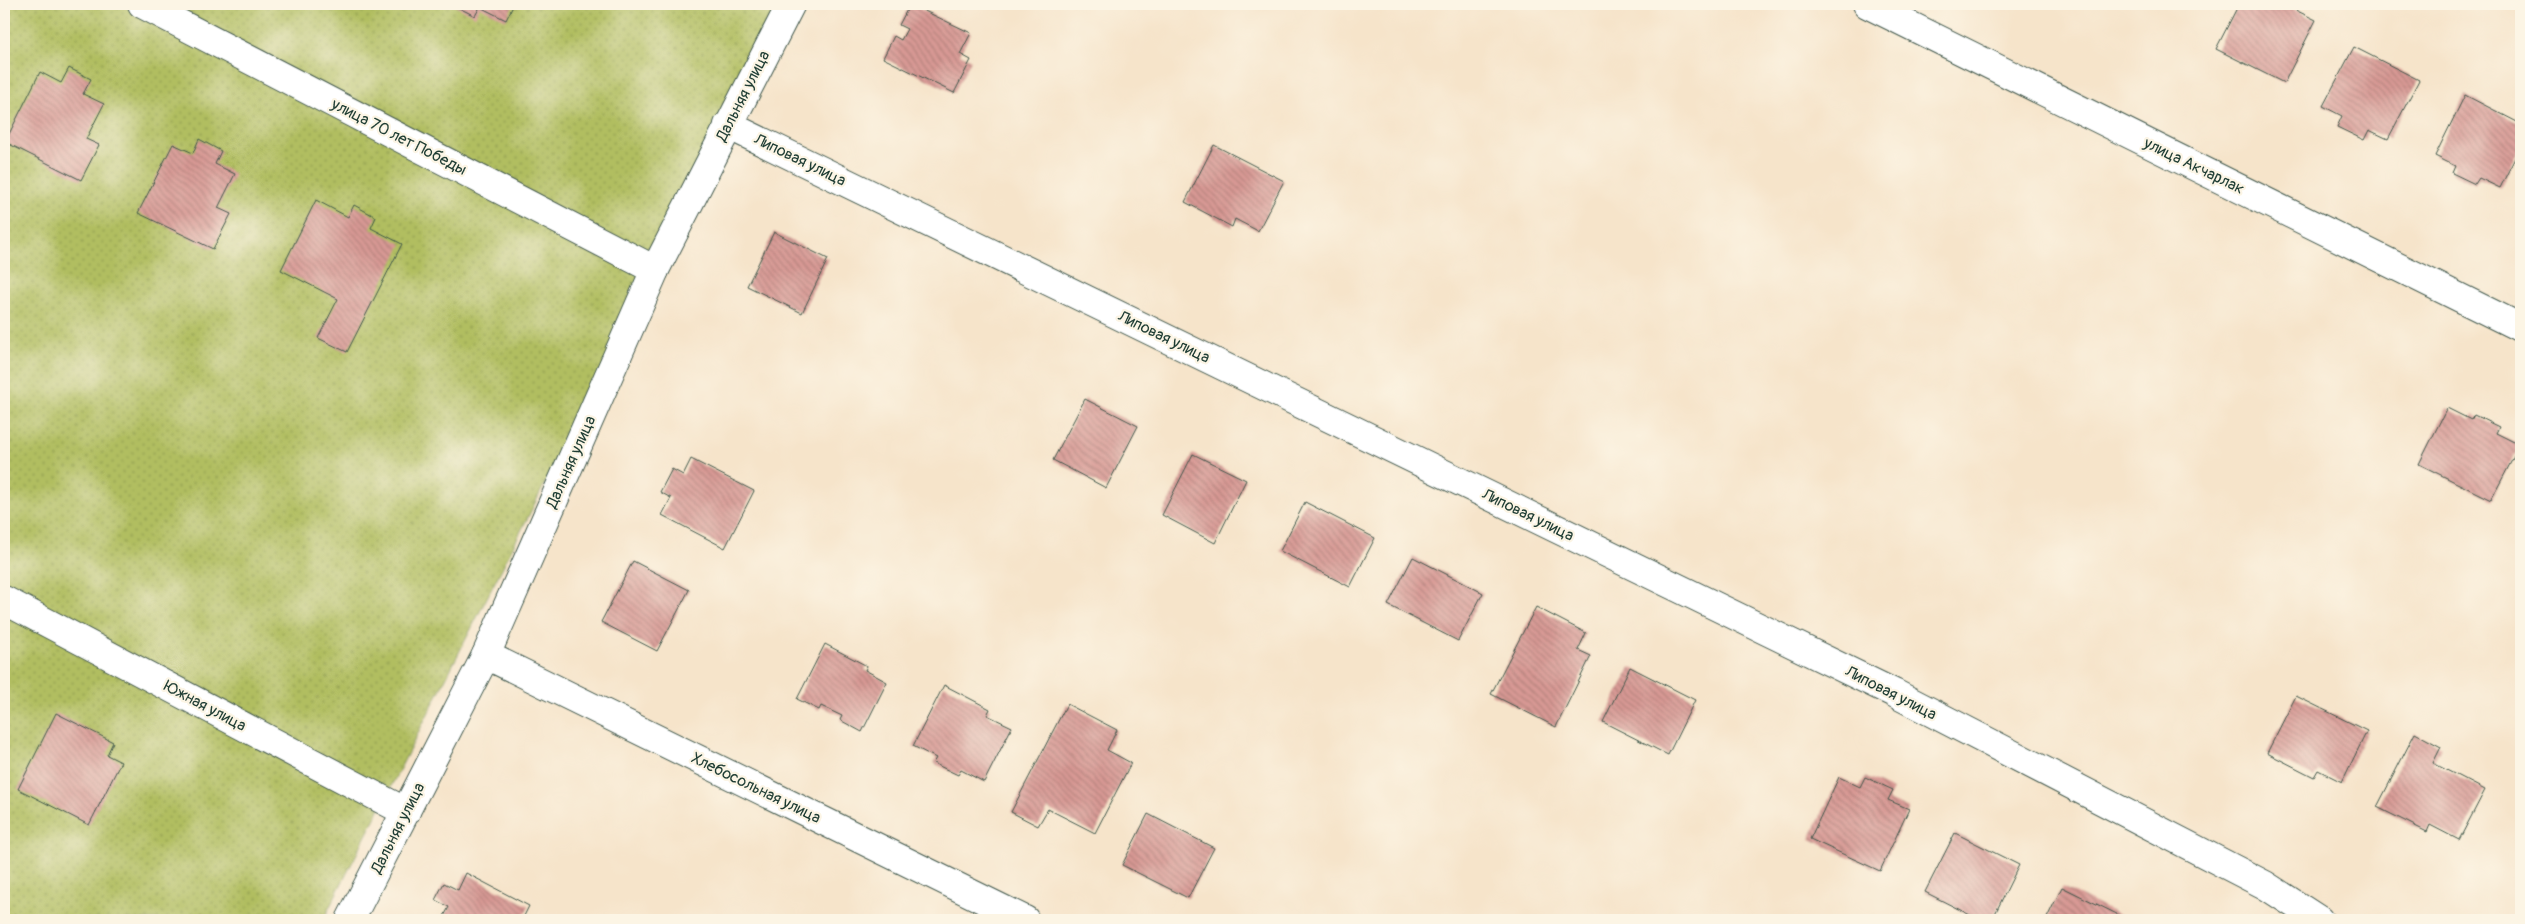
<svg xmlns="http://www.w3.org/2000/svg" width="2525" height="924" viewBox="0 0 2525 924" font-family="Pangolin,sans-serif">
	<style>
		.grass { fill: url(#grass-dots); stroke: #687e4a }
		.building { fill: url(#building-back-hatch) }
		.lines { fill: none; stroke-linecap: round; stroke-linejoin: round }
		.minor-casing { stroke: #3f564a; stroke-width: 30 }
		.minor { stroke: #fff; stroke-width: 28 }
		.labels { text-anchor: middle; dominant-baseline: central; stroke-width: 4.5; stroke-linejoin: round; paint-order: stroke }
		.street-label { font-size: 16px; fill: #1f3d34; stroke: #fcf5e5 }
	</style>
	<defs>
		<pattern id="grass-dots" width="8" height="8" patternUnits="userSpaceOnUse" patternTransform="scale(1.25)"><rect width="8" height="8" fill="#b1be60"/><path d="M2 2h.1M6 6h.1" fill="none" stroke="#8f9c50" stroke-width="1.8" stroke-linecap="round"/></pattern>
		<pattern id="building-back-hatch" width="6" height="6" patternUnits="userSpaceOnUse" patternTransform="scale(1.25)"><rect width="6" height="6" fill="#d89994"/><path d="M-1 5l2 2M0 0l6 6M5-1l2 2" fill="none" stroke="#af7e7a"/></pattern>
	</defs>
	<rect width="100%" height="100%" fill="#fcf5e5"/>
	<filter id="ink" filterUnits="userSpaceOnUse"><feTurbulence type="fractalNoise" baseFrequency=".02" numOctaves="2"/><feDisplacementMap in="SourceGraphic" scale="10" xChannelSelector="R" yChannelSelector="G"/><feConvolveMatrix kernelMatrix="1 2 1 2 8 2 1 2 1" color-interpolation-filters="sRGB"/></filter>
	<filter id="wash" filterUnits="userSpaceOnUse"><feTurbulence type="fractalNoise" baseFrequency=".0096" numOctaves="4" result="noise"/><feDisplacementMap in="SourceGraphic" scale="20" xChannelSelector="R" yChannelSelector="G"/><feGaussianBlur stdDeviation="1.12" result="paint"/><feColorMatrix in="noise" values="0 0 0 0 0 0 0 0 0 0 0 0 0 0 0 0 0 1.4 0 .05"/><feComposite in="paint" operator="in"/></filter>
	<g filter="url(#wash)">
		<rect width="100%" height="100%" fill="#f6e4ca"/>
		<path class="grass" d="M 4,4 L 789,4 L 323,920 L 4,920 Z"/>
		<g id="blocks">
			<g class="building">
				<path d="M 451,4 L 514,4 L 506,20 L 480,7 L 475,16 Z"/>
				<path d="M 910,4 L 971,33 L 960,54 L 971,60 L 954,93 L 883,58 L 894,36 L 901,40 L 907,29 L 899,25 Z"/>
				<path d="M 2239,4 L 2283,4 L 2316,20 L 2284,83 L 2216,49 Z"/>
				<path d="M 2354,47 L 2419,80 L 2388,139 L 2369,130 L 2364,140 L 2337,127 L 2342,116 L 2323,106 Z"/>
				<path d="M 69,68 L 91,79 L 83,94 L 104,104 L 86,139 L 99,145 L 81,180 L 5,142 L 40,72 L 61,83 Z"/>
				<path d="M 2465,95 L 2521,124 L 2521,146 L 2500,188 L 2479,178 L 2475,184 L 2452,173 L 2455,166 L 2435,156 Z"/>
				<path d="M 199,139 L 221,151 L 215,164 L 235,174 L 218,208 L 231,214 L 213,249 L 138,213 L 173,144 L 193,153 Z"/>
				<path d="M 1214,145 L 1284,181 L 1258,231 L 1235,219 L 1232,227 L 1185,202 Z"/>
				<path d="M 316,200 L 348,217 L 354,205 L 376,217 L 371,228 L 402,244 L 347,352 L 318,338 L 338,299 L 281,270 Z"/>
				<path d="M 774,232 L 828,259 L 802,313 L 747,286 Z"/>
				<path d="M 1085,399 L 1138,426 L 1106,488 L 1053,460 Z"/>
				<path d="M 2447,408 L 2471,420 L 2474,415 L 2499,427 L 2496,433 L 2520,445 L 2491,500 L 2419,464 Z"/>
				<path d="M 1193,454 L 1246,480 L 1215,543 L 1162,515 Z"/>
				<path d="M 691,459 L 754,491 L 725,548 L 662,515 L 671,498 L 660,492 L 672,469 L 683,475 Z"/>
				<path d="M 1305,502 L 1375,538 L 1350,587 L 1280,551 Z"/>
				<path d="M 1413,557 L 1483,593 L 1458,641 L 1388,605 Z"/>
				<path d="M 633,561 L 689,590 L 657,651 L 601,622 Z"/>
				<path d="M 1536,607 L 1586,633 L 1578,650 L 1591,656 L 1556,727 L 1491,694 Z"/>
				<path d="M 825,644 L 867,666 L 865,670 L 887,682 L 862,732 L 840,720 L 842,716 L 821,706 L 819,710 L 797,699 Z"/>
				<path d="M 1630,667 L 1695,700 L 1668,755 L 1603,722 Z"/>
				<path d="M 944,685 L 990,709 L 987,715 L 1012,727 L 984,782 L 961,770 L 958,775 L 933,763 L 936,758 L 913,746 Z"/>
				<path d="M 2296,696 L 2367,731 L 2342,782 L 2318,770 L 2314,777 L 2267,753 Z"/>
				<path d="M 1067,704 L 1117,730 L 1107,750 L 1131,763 L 1095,833 L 1048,809 L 1038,826 L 1011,812 Z"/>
				<path d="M 56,713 L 113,742 L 107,755 L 121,762 L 89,825 L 18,789 Z"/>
				<path d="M 2415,733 L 2441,747 L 2433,763 L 2485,790 L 2459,840 L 2430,825 L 2427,832 L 2377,807 Z"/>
				<path d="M 1839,777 L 1860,787 L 1865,777 L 1893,790 L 1888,800 L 1909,809 L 1880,871 L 1810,839 Z"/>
				<path d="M 1148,814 L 1214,848 L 1188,898 L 1122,865 Z"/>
				<path d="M 1955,833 L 2019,865 L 1992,920 L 1980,920 L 1925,892 Z"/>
				<path d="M 466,873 L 529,906 L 522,920 L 442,920 L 449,907 L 435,900 L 444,883 L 458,890 Z"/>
				<path d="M 2062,887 L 2129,920 L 2046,920 Z"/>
			</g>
		</g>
	</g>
	<g filter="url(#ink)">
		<use href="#blocks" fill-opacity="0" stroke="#3f564a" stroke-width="1"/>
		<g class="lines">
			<defs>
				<g id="minor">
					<path d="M 142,4 L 655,270"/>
					<path d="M 1867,4 L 2521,328"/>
					<path d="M 728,125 L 1894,693 L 2265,885 L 2319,920"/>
					<path d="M 4,600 L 406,812"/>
					<path d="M 486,655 L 1025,920"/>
					<path d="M 350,920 L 486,655 L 655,270 L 791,4"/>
				</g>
			</defs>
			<use href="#minor" class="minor-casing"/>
			<use href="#minor" class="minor"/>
		</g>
	</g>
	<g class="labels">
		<g class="street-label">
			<text transform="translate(743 96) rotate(-63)">Дальняя улица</text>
			<text transform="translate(399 137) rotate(27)">улица 70 лет Победы</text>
			<text transform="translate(800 160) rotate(26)">Липовая улица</text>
			<text transform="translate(2194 166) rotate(26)">улица Акчарлак</text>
			<text transform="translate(1164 337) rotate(26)">Липовая улица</text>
			<text transform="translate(571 462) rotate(-66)">Дальняя улица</text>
			<text transform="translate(1528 515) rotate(26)">Липовая улица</text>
			<text transform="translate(1891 693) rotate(27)">Липовая улица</text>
			<text transform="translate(205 706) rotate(28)">Южная улица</text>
			<text transform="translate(756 788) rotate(26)">Хлебосольная улица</text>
			<text transform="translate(398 828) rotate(-63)">Дальняя улица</text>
		</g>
	</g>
	<rect width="2525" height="924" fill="none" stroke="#fcf5e5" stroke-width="20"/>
</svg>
